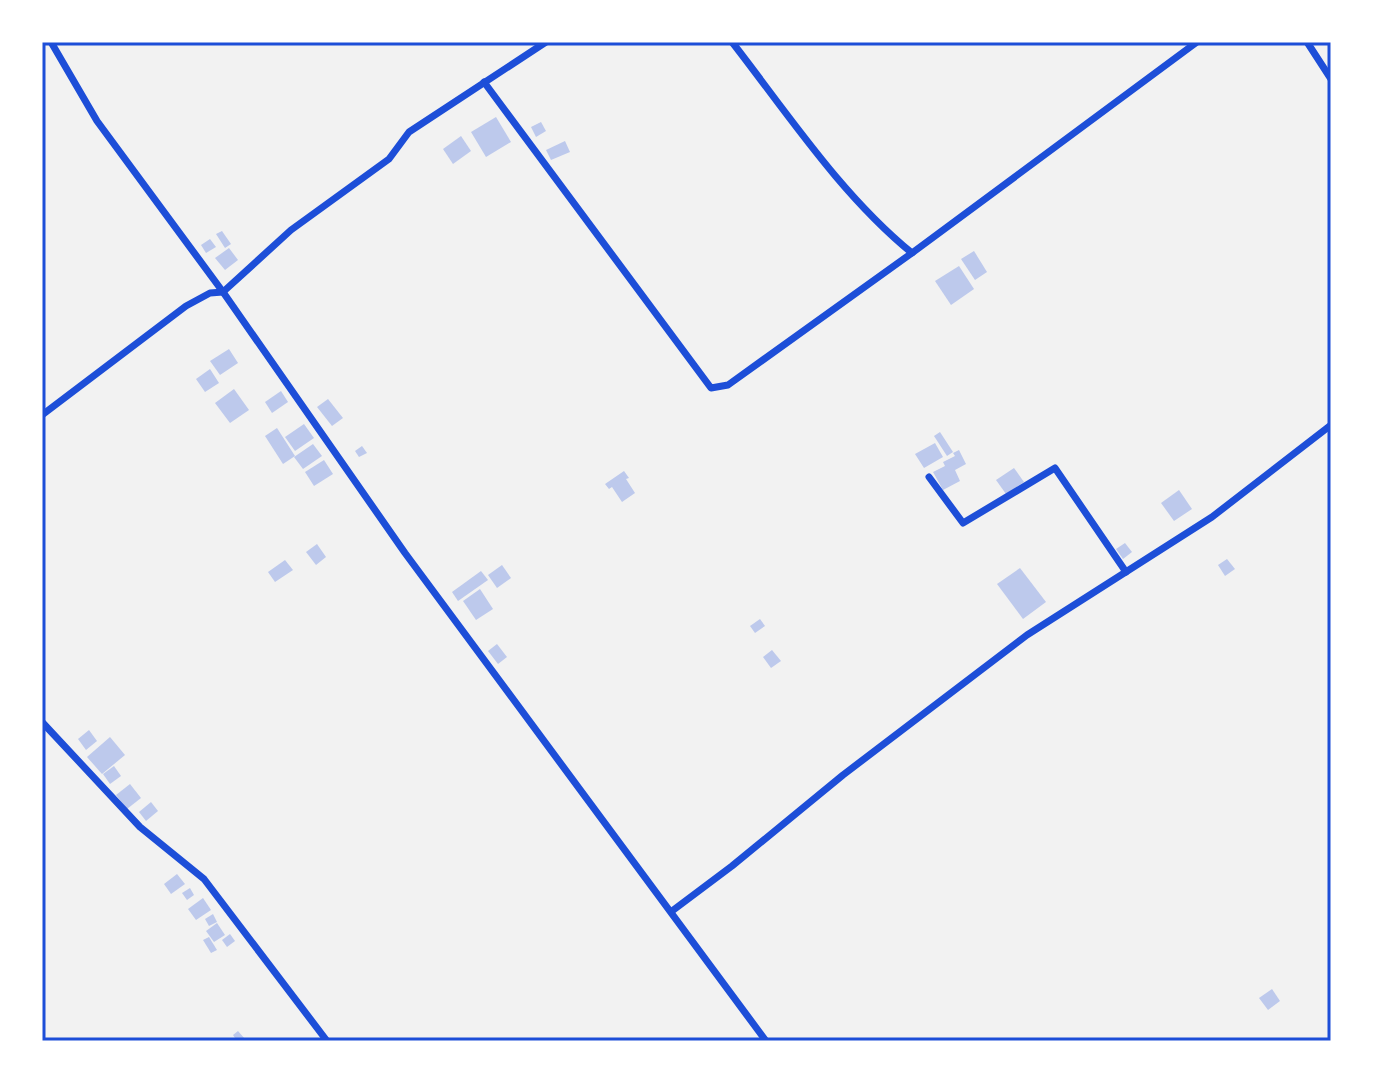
<svg xmlns="http://www.w3.org/2000/svg" width="1373" height="1083" viewBox="0 0 1373 1083" font-family="'Exo 2',sans-serif">
	<style>
		.building { fill: #bdc9ec }
		.lines { fill: none; stroke-linecap: round; stroke-linejoin: round }
		.minor { stroke: #1d4ed8; stroke-width: 7 }
		.neatline { fill: none; stroke: #1d4ed8; stroke-width: 3 }
	</style>
	<rect width="100%" height="100%" fill="#f2f2f2"/>
	<g class="building">
		<path d="M 496,117 L 511,142 L 486,157 L 471,132 Z"/>
		<path d="M 541,122 L 546,131 L 536,137 L 531,127 Z"/>
		<path d="M 461,136 L 471,151 L 453,164 L 443,149 Z"/>
		<path d="M 565,141 L 570,152 L 551,160 L 546,150 Z"/>
		<path d="M 222,231 L 231,244 L 225,248 L 216,234 Z"/>
		<path d="M 210,239 L 216,247 L 206,253 L 201,245 Z"/>
		<path d="M 229,248 L 238,260 L 225,270 L 215,258 Z"/>
		<path d="M 974,251 L 987,272 L 975,280 L 961,259 Z"/>
		<path d="M 959,266 L 974,289 L 951,305 L 935,281 Z"/>
		<path d="M 229,349 L 238,363 L 220,375 L 210,361 Z"/>
		<path d="M 210,369 L 219,383 L 205,392 L 196,379 Z"/>
		<path d="M 234,389 L 249,410 L 230,423 L 215,403 Z"/>
		<path d="M 281,391 L 288,402 L 272,413 L 265,402 Z"/>
		<path d="M 328,399 L 343,418 L 332,426 L 317,407 Z"/>
		<path d="M 304,424 L 314,438 L 295,451 L 285,437 Z"/>
		<path d="M 277,428 L 295,456 L 283,464 L 265,436 Z"/>
		<path d="M 940,432 L 953,452 L 947,456 L 934,436 Z"/>
		<path d="M 935,443 L 943,457 L 924,468 L 915,454 Z"/>
		<path d="M 313,444 L 322,456 L 303,469 L 294,457 Z"/>
		<path d="M 362,446 L 367,453 L 359,457 L 355,451 Z"/>
		<path d="M 959,450 L 966,464 L 955,470 L 960,481 L 943,490 L 933,472 L 945,466 L 943,462 L 955,456 L 953,453 Z"/>
		<path d="M 324,460 L 333,474 L 314,486 L 305,472 Z"/>
		<path d="M 1014,468 L 1024,482 L 1006,494 L 996,480 Z"/>
		<path d="M 624,471 L 629,478 L 626,479 L 635,493 L 622,502 L 612,487 L 609,489 L 605,484 Z"/>
		<path d="M 1179,490 L 1192,509 L 1174,521 L 1161,503 Z"/>
		<path d="M 1125,543 L 1132,552 L 1123,559 L 1116,549 Z"/>
		<path d="M 317,544 L 326,557 L 316,565 L 306,552 Z"/>
		<path d="M 1227,559 L 1235,569 L 1225,576 L 1218,565 Z"/>
		<path d="M 285,560 L 293,570 L 275,582 L 268,572 Z"/>
		<path d="M 502,565 L 511,578 L 497,588 L 488,575 Z"/>
		<path d="M 1020,568 L 1046,602 L 1023,619 L 997,584 Z"/>
		<path d="M 481,571 L 488,580 L 458,601 L 452,592 Z"/>
		<path d="M 480,589 L 493,609 L 476,620 L 463,601 Z"/>
		<path d="M 760,619 L 765,626 L 755,633 L 750,626 Z"/>
		<path d="M 497,644 L 507,657 L 498,664 L 488,651 Z"/>
		<path d="M 772,650 L 781,661 L 771,668 L 763,657 Z"/>
		<path d="M 89,730 L 97,741 L 86,750 L 78,739 Z"/>
		<path d="M 110,737 L 125,755 L 102,774 L 87,757 Z"/>
		<path d="M 114,766 L 121,776 L 110,784 L 103,774 Z"/>
		<path d="M 130,784 L 141,798 L 127,809 L 116,795 Z"/>
		<path d="M 151,802 L 158,811 L 146,821 L 139,812 Z"/>
		<path d="M 177,874 L 185,884 L 171,894 L 164,884 Z"/>
		<path d="M 190,888 L 194,895 L 187,900 L 182,893 Z"/>
		<path d="M 203,898 L 211,910 L 196,920 L 188,909 Z"/>
		<path d="M 213,914 L 217,922 L 209,926 L 205,919 Z"/>
		<path d="M 217,923 L 225,935 L 214,942 L 206,931 Z"/>
		<path d="M 230,934 L 235,941 L 227,947 L 222,940 Z"/>
		<path d="M 209,937 L 217,950 L 211,953 L 203,940 Z"/>
		<path d="M 1272,989 L 1280,1001 L 1268,1010 L 1259,998 Z"/>
		<path d="M 238,1031 L 245,1039 L 243,1041 L 237,1041 L 233,1035 Z"/>
	</g>
	<g class="lines">
		<g class="minor">
			<path d="M 51,42 L 97,121 L 223,292 L 405,553 L 766,1041"/>
			<path d="M 732,42 C 788,114 841,195 912,253 L 1197,42"/>
			<path d="M 1307,42 L 1331,79"/>
			<path d="M 484,82 L 711,388 L 728,385 L 912,253"/>
			<path d="M 42,415 L 186,306 L 210,293 L 223,292 L 291,230 L 389,159 L 409,132 L 546,42"/>
			<path d="M 929,477 L 963,523 L 1055,468 L 1126,572"/>
			<path d="M 42,722 L 140,827 L 204,879 L 327,1041"/>
			<path d="M 672,911 L 732,866 L 843,775 L 1027,635 L 1212,517 L 1331,425"/>
		</g>
	</g>
	<rect width="1373" height="1083" fill="none" stroke="#ffffff" stroke-width="88"/>
	<rect x="44" y="44" width="1285" height="995" class="neatline"/>
</svg>
